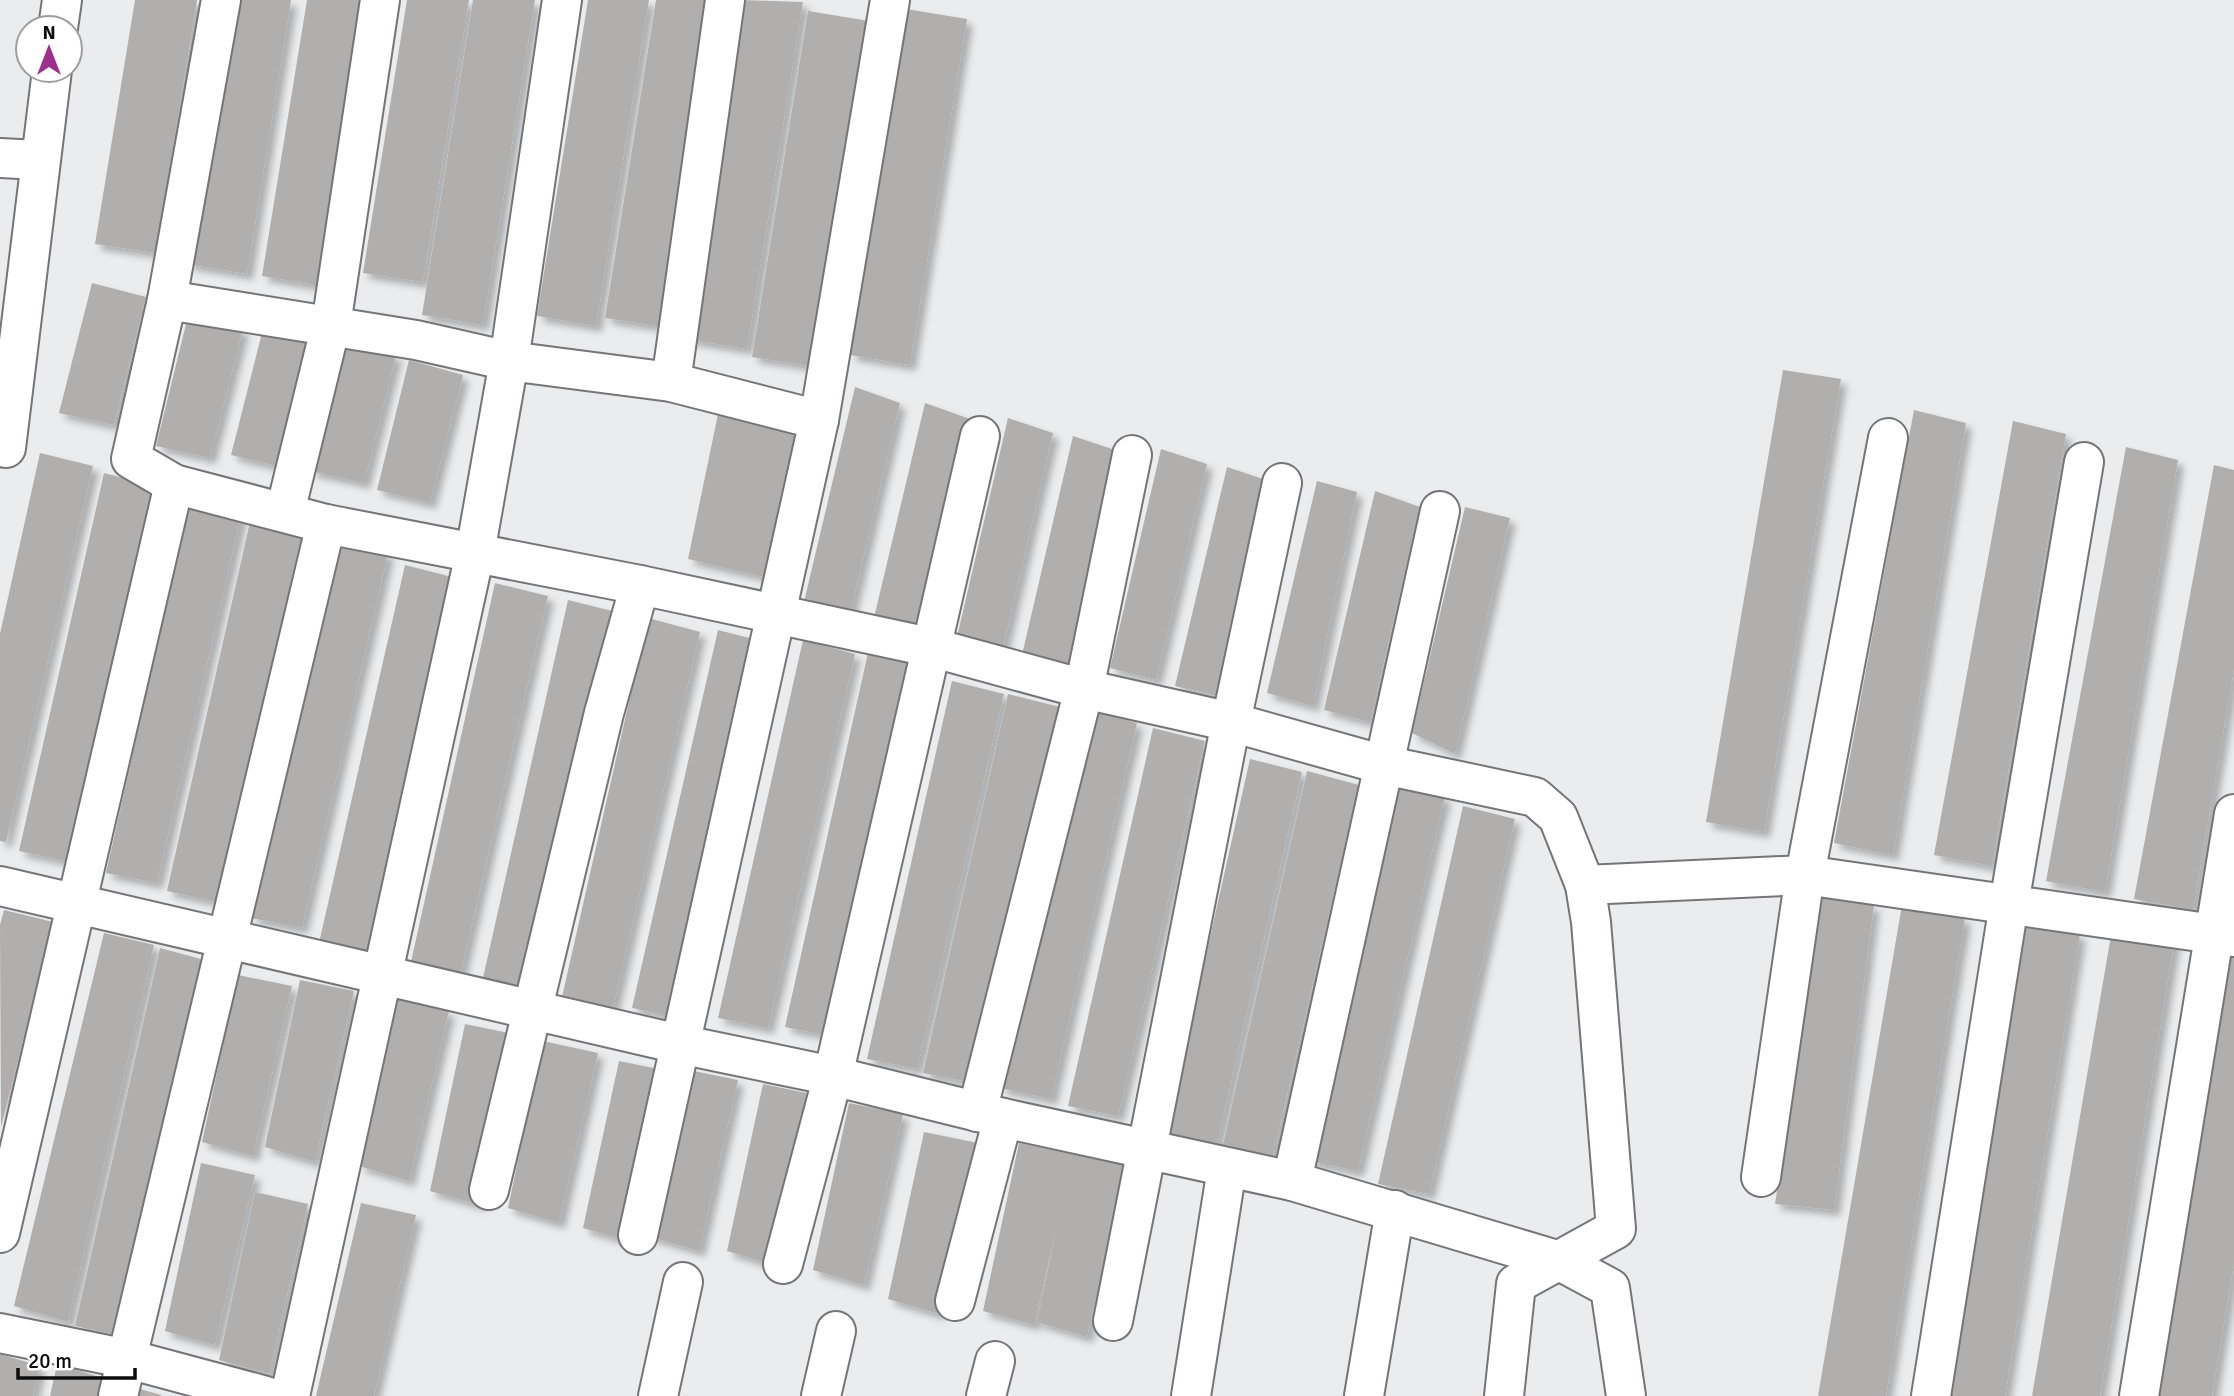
<svg xmlns="http://www.w3.org/2000/svg" width="2234" height="1396" viewBox="0 0 2234 1396" font-family="Signika,sans-serif">
	<style>
		.building { fill: #b1afad; filter: url(#shadow) }
		.lines { fill: none; stroke-linecap: round; stroke-linejoin: round }
		.street-casing { stroke: #757577; stroke-width: 42 }
		.street { stroke: #fff; stroke-width: 38 }
	</style>
	<defs>
		<filter id="shadow"><feDropShadow dx="6" dy="6" stdDeviation="3.5" flood-color="#0004"/></filter>
	</defs>
	<rect width="100%" height="100%" fill="#ebecee"/>
	<g class="building">
		<path d="M 135,0 L 197,0 L 156,253 L 95,244 Z"/>
		<path d="M 230,0 L 291,0 L 247,274 L 187,264 Z"/>
		<path d="M 307,0 L 369,0 L 322,286 L 262,276 Z"/>
		<path d="M 407,0 L 469,0 L 423,282 L 363,273 Z"/>
		<path d="M 473,0 L 535,0 L 483,325 L 422,315 Z"/>
		<path d="M 588,0 L 649,0 L 596,326 L 537,316 Z"/>
		<path d="M 656,0 L 718,0 L 665,327 L 605,318 Z"/>
		<path d="M 741,0 L 803,2 L 747,349 L 687,339 Z"/>
		<path d="M 906,9 L 967,19 L 910,365 L 850,355 Z"/>
		<path d="M 808,11 L 869,21 L 812,366 L 752,357 Z"/>
		<path d="M 92,283 L 146,297 L 114,425 L 59,413 Z"/>
		<path d="M 188,316 L 243,329 L 210,458 L 156,446 Z"/>
		<path d="M 264,325 L 318,339 L 285,468 L 231,455 Z"/>
		<path d="M 342,341 L 396,355 L 364,483 L 310,471 Z"/>
		<path d="M 409,360 L 463,375 L 430,503 L 377,490 Z"/>
		<path d="M 1783,370 L 1841,379 L 1764,832 L 1706,822 Z"/>
		<path d="M 855,387 L 900,403 L 849,618 L 803,606 Z"/>
		<path d="M 925,403 L 970,419 L 919,634 L 873,622 Z"/>
		<path d="M 1914,410 L 1966,423 L 1893,855 L 1834,843 Z"/>
		<path d="M 718,414 L 796,434 L 764,577 L 688,559 Z"/>
		<path d="M 1008,418 L 1053,433 L 1003,648 L 957,637 Z"/>
		<path d="M 2013,421 L 2066,434 L 1992,866 L 1934,855 Z"/>
		<path d="M 1073,436 L 1118,451 L 1068,667 L 1022,655 Z"/>
		<path d="M 2126,447 L 2178,460 L 2105,892 L 2046,881 Z"/>
		<path d="M 1161,449 L 1207,464 L 1156,680 L 1110,668 Z"/>
		<path d="M 40,453 L 93,466 L 6,842 L 0,841 L 0,634 Z"/>
		<path d="M 2214,465 L 2234,470 L 2234,669 L 2193,910 L 2134,899 Z"/>
		<path d="M 1227,467 L 1272,482 L 1221,697 L 1175,686 Z"/>
		<path d="M 104,473 L 157,487 L 70,862 L 19,851 Z"/>
		<path d="M 1317,481 L 1357,492 L 1313,706 L 1267,693 Z"/>
		<path d="M 1375,491 L 1420,507 L 1370,722 L 1324,710 Z"/>
		<path d="M 191,494 L 243,507 L 157,883 L 106,873 Z"/>
		<path d="M 1465,507 L 1510,518 L 1455,754 L 1412,733 Z"/>
		<path d="M 252,513 L 305,526 L 218,902 L 167,891 Z"/>
		<path d="M 336,539 L 388,553 L 302,928 L 251,918 Z"/>
		<path d="M 405,565 L 456,578 L 370,954 L 319,943 Z"/>
		<path d="M 495,583 L 548,596 L 461,972 L 411,962 Z"/>
		<path d="M 568,600 L 620,613 L 534,989 L 483,978 Z"/>
		<path d="M 648,618 L 700,632 L 613,1008 L 562,997 Z"/>
		<path d="M 718,630 L 769,643 L 683,1019 L 632,1008 Z"/>
		<path d="M 803,640 L 855,654 L 768,1028 L 718,1018 Z"/>
		<path d="M 869,648 L 922,661 L 835,1037 L 785,1027 Z"/>
		<path d="M 952,681 L 1004,694 L 917,1069 L 867,1059 Z"/>
		<path d="M 1008,694 L 1060,707 L 974,1083 L 923,1073 Z"/>
		<path d="M 1085,709 L 1137,723 L 1051,1099 L 1000,1088 Z"/>
		<path d="M 1153,728 L 1205,741 L 1118,1116 L 1068,1106 Z"/>
		<path d="M 1250,759 L 1302,772 L 1216,1148 L 1165,1138 Z"/>
		<path d="M 1307,771 L 1359,785 L 1272,1160 L 1222,1149 Z"/>
		<path d="M 1393,783 L 1445,796 L 1358,1171 L 1308,1161 Z"/>
		<path d="M 1463,806 L 1515,819 L 1429,1194 L 1378,1184 Z"/>
		<path d="M 1823,897 L 1874,905 L 1834,1210 L 1775,1204 Z"/>
		<path d="M 1902,905 L 1965,918 L 1886,1396 L 1818,1396 Z"/>
		<path d="M 4,910 L 53,922 L 1,1127 L 0,925 Z"/>
		<path d="M 2018,921 L 2080,934 L 2005,1396 L 1936,1396 Z"/>
		<path d="M 2113,924 L 2175,937 L 2100,1396 L 2032,1396 Z"/>
		<path d="M 104,933 L 154,945 L 68,1322 L 14,1306 Z"/>
		<path d="M 2223,942 L 2234,944 L 2234,1263 L 2212,1396 L 2145,1396 Z"/>
		<path d="M 160,948 L 212,962 L 126,1337 L 75,1326 Z"/>
		<path d="M 238,975 L 292,986 L 253,1156 L 202,1142 Z"/>
		<path d="M 300,980 L 354,991 L 315,1162 L 265,1147 Z"/>
		<path d="M 395,999 L 449,1011 L 409,1181 L 359,1166 Z"/>
		<path d="M 465,1024 L 519,1035 L 480,1205 L 430,1191 Z"/>
		<path d="M 543,1041 L 598,1053 L 559,1223 L 508,1208 Z"/>
		<path d="M 619,1061 L 673,1072 L 634,1243 L 583,1228 Z"/>
		<path d="M 684,1069 L 738,1080 L 699,1251 L 648,1236 Z"/>
		<path d="M 763,1084 L 816,1095 L 777,1266 L 727,1251 Z"/>
		<path d="M 849,1103 L 903,1114 L 864,1285 L 813,1270 Z"/>
		<path d="M 924,1132 L 978,1143 L 939,1314 L 888,1299 Z"/>
		<path d="M 1019,1143 L 1127,1166 L 1087,1337 L 1037,1322 L 1057,1226 L 1034,1325 L 983,1311 Z"/>
		<path d="M 201,1163 L 255,1175 L 215,1345 L 165,1331 Z"/>
		<path d="M 255,1192 L 308,1204 L 269,1374 L 219,1360 Z"/>
		<path d="M 361,1203 L 416,1215 L 374,1396 L 316,1396 Z"/>
		<path d="M 0,1354 L 40,1366 L 33,1396 L 0,1396 Z"/>
		<path d="M 57,1364 L 106,1379 L 102,1396 L 50,1396 Z"/>
		<path d="M 140,1389 L 161,1395 L 161,1396 L 139,1396 Z"/>
	</g>
	<g class="lines">
		<defs>
			<g id="street">
				<path d="M 221,0 L 167,300 L 131,459 L 174,484 L 326,524 L 640,585 L 934,648 L 1084,689 L 1231,722 L 1384,765 L 1535,797 L 1558,817 L 1585,885 L 1591,922 L 1616,1229 L 1516,1284 L 1504,1396"/>
				<path d="M 58,28 L 62,0"/>
				<path d="M 0,158 L 39,160"/>
				<path d="M 167,300 L 416,340 L 509,361 L 671,382 L 819,420"/>
				<path d="M 671,382 L 725,0"/>
				<path d="M 6,448 L 52,70"/>
				<path d="M 285,512 L 331,325 L 380,0"/>
				<path d="M 1585,885 L 1805,875 L 2234,937"/>
				<path d="M 0,886 L 679,1044 L 833,1076 L 1003,1118 L 1292,1181 L 1560,1261 L 1610,1288 L 1626,1396"/>
				<path d="M 977,1112 L 1084,689 L 1132,455"/>
				<path d="M 1761,1177 L 1805,875 L 1888,438"/>
				<path d="M 1292,1181 L 1440,511"/>
				<path d="M 489,1190 L 604,713 L 640,585"/>
				<path d="M 0,1233 L 174,484"/>
				<path d="M 638,1235 L 819,420 L 890,0"/>
				<path d="M 783,1264 L 833,1076 L 980,436"/>
				<path d="M 955,1301 L 1003,1118"/>
				<path d="M 1113,1321 L 1231,722 L 1282,483"/>
				<path d="M 0,1333 L 128,1359 L 266,1396"/>
				<path d="M 118,1396 L 326,524"/>
				<path d="M 290,1396 L 475,553 L 509,361 L 562,0"/>
				<path d="M 658,1396 L 683,1282"/>
				<path d="M 821,1396 L 836,1331"/>
				<path d="M 986,1396 L 995,1361"/>
				<path d="M 1191,1396 L 1227,1168"/>
				<path d="M 1364,1396 L 1395,1210"/>
				<path d="M 1931,1396 L 2009,904 L 2084,462"/>
				<path d="M 2139,1396 L 2234,814"/>
			</g>
		</defs>
		<use href="#street" class="street-casing"/>
		<use href="#street" class="street"/>
	</g>
	<g transform="translate(49 49)"><circle r="33" fill="#ffffff" stroke="#9e9e9e" stroke-width="2"/>
	<path d="M0-5L12 26L0 18L-12 26Z" fill="#9d2f8e"/>
	<text y="-10" font-size="19" font-weight="bold" text-anchor="middle" fill="#0c0c0d">N</text>
	</g>
	<path d="M18 1368v10h117v-10" fill="none" stroke="#0c0c0d" stroke-width="3.5"/>
	<text x="28" y="1368" font-size="21" fill="#0c0c0d" stroke="#ffffff" stroke-width="5" paint-order="stroke">20 m</text>
</svg>
